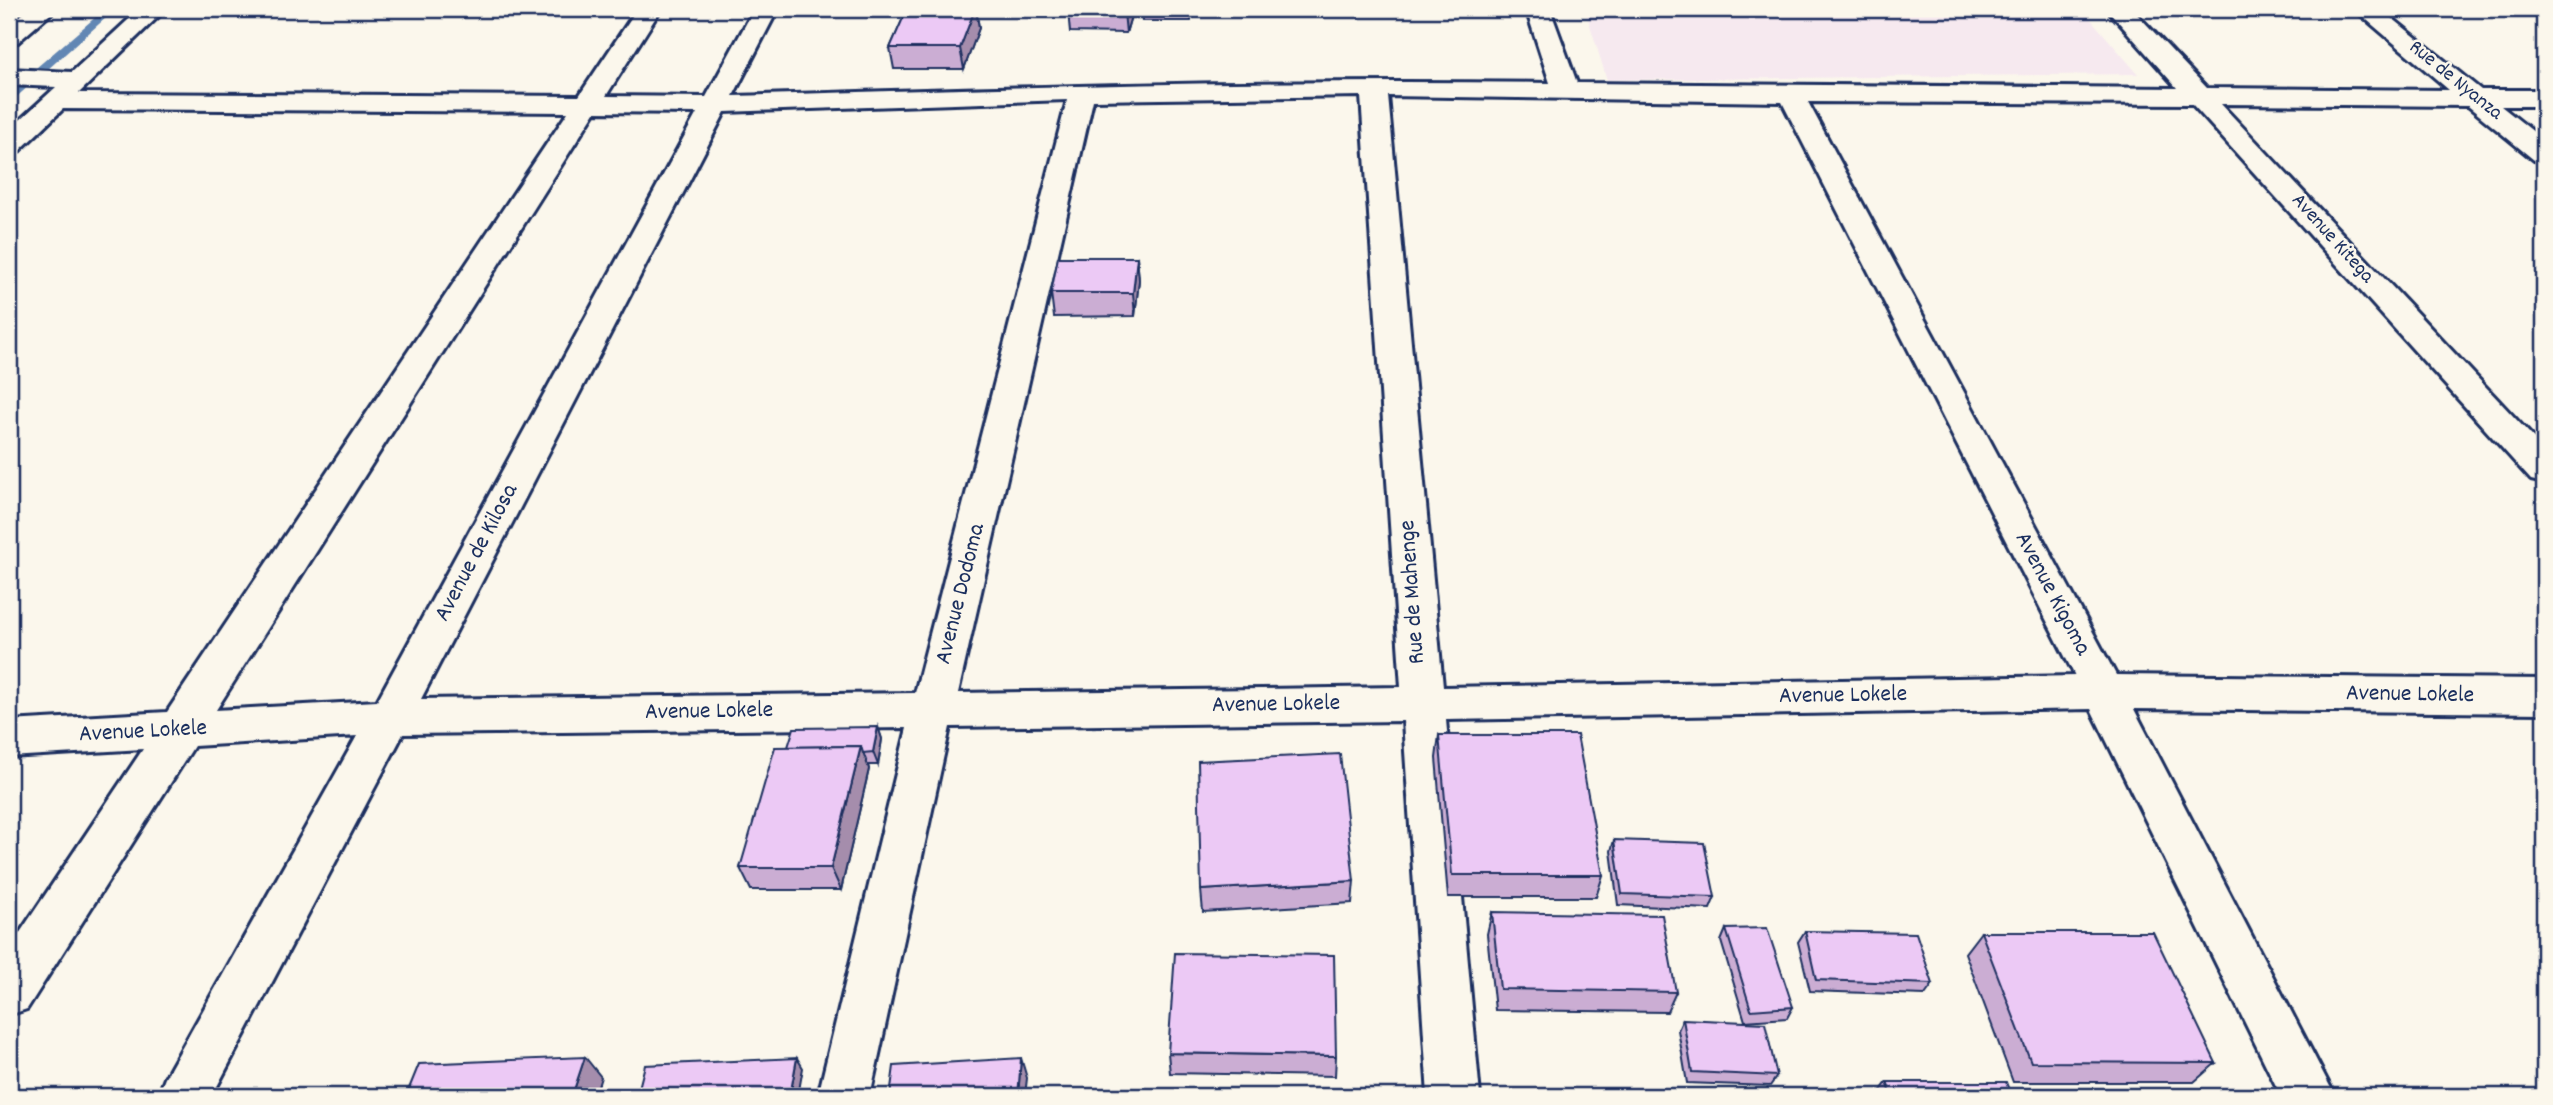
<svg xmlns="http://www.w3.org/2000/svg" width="2553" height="1105" viewBox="0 0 2553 1105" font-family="Dekko,sans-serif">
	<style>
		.built { fill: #f6e9ef }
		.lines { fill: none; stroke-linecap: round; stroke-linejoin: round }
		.stream { fill: #6287b4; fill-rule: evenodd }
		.minor-casing { stroke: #1b2f5e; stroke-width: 6 }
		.minor { fill: #fbf7ec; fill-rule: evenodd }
		.wall { fill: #cbadd3; stroke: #1b2f5e; stroke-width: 2 }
		.shaded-wall { fill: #a58dac; stroke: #1b2f5e; stroke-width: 2 }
		.building { fill: #ecc9f5; stroke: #1b2f5e; stroke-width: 2 }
		.labels { text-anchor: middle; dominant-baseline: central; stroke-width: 5; stroke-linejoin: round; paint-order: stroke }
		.far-street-label { font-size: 21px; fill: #1b2f5e; stroke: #fbf7ec }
		.street-label { font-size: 24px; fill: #1b2f5e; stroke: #fbf7ec }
	</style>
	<rect width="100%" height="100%" fill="#fbf7ec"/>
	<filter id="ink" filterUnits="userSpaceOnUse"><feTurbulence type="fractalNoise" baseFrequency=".0143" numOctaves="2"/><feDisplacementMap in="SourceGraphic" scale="14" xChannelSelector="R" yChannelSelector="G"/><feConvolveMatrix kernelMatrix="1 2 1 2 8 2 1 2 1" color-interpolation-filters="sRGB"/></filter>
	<g filter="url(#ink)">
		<path class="built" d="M 1585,9 L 2082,9 L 2138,74 L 1607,80 Z"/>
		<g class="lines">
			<path class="stream" d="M 105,9 L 116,9 L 13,100 L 9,101 L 9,91 Z"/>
			<defs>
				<g id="minor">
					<path d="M 29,9 L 56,9 L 18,42 L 9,44 L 9,25 Z"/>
					<path d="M 140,9 L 166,9 L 79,93 L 579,96 L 637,9 L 661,9 L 606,96 L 706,97 L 754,9 L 778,9 L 733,96 C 1006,87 1278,79 1550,83 L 1526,9 L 1550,9 L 1577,83 L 2177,88 L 2107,9 L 2132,9 L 2207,88 L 2449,90 L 2354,9 L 2381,9 L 2481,90 L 2544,90 L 2544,106 L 2501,106 L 2544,140 L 2544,162 L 2534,160 L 2468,106 L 2221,104 L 2544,449 L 2544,483 L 2531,480 L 2192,104 L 1808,102 L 2116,675 L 2544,679 L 2544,713 L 2134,709 L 2335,1096 L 2281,1096 L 2091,709 L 1446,720 L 1480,1096 L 1428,1096 L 1403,721 L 950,727 L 870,1096 L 818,1096 L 907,728 L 403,734 L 212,1096 L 158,1096 L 165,1078 L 357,736 L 194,746 L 27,1009 L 9,1015 L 9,949 L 143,749 L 9,757 L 9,721 L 167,712 L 568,112 L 63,109 L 19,151 L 9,153 L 9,130 L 56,87 L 9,85 L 9,69 L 72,72 ZM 1361,96 L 1401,687 L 958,693 L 1093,100 ZM 1388,96 L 1782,102 L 2075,676 L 1443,687 ZM 1067,100 L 915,693 L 421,699 L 725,112 ZM 595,112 L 697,113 L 377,701 L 216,710 Z"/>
				</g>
			</defs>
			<use href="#minor" class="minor-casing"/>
			<use href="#minor" class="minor"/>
		</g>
		<g class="wall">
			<path d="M 907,9 L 976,9 L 979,28 L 964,69 L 894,69 L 890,48 Z"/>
			<path d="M 1133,9 L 1126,33 L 1070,32 L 1068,11 Z"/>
			<path d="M 1141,9 L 1193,9 L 1191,21 L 1142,21 Z"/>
			<path d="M 1137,257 L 1139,280 L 1135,316 L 1054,317 L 1051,293 Z"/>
			<path d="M 878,727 L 882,739 L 878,765 L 868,765 L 869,769 L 841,890 L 751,890 L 740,868 L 788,747 Z"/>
			<path d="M 1439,735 L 1603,875 L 1596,897 L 1448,897 L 1436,758 Z"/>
			<path d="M 1614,840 L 1715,897 L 1710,909 L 1618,905 L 1611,851 Z"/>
			<path d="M 1354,881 L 1352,903 L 1203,912 L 1201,890 Z"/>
			<path d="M 1492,912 L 1676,992 L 1667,1012 L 1495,1010 L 1487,934 Z"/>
			<path d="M 1726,929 L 1793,1007 L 1787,1018 L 1745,1021 L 1721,941 Z"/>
			<path d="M 1805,931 L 1933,984 L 1925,995 L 1810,991 L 1798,942 Z"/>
			<path d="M 1981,932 L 2216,1063 L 2194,1082 L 2013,1082 L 1965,953 Z"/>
			<path d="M 1683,1019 L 1777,1076 L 1770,1086 L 1687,1083 L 1678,1030 Z"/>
			<path d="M 1168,1053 L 1336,1056 L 1335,1076 L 1170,1073 Z"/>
			<path d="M 1887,1082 L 2011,1096 L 1877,1096 Z"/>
		</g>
		<g class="shaded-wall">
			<path d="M 975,9 L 976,9 L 979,28 L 964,69 L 960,48 Z"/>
			<path d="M 1125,9 L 1133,9 L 1126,33 L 1124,12 Z"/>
			<path d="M 1137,257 L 1139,280 L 1135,316 L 1133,293 Z"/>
			<path d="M 878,727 L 882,739 L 878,765 L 873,752 Z"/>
			<path d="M 861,746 L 869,769 L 841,890 L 831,868 Z"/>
			<path d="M 585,1057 L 601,1077 L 595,1096 L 572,1096 Z"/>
			<path d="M 797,1058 L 803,1068 L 798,1096 L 790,1096 Z"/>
			<path d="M 1021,1058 L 1027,1078 L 1025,1096 L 1018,1096 Z"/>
		</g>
		<g class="building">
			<path d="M 907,9 L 975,9 L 960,48 L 890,48 Z"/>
			<path d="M 1068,9 L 1125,9 L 1124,12 L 1068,11 Z"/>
			<path d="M 1058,257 L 1137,257 L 1133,293 L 1051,293 Z"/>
			<path d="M 878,727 L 873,752 L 863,753 L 861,746 L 788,747 L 794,728 Z"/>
			<path d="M 1439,735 L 1577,735 L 1603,875 L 1452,875 Z"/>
			<path d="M 861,746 L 831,868 L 740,868 L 775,747 Z"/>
			<path d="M 1340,754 L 1354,881 L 1201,890 L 1198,761 Z"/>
			<path d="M 1614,840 L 1704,843 L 1715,897 L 1622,894 Z"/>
			<path d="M 1492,912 L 1662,915 L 1676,992 L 1500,989 Z"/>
			<path d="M 1767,928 L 1793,1007 L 1751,1010 L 1726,929 Z"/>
			<path d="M 1805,931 L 1916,933 L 1933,984 L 1816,980 Z"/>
			<path d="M 1981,932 L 2153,932 L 2216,1063 L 2031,1062 Z"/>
			<path d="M 1175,953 L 1334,955 L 1336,1056 L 1168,1053 Z"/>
			<path d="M 1683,1019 L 1765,1023 L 1777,1076 L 1692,1072 Z"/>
			<path d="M 585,1057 L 572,1096 L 406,1096 L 419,1064 Z"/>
			<path d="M 797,1058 L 790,1096 L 637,1096 L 645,1065 Z"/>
			<path d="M 1021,1058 L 1018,1096 L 890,1096 L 894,1066 Z"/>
			<path d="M 1887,1082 L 2006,1082 L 2011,1096 L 1892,1096 Z"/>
		</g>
	</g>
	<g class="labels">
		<g class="far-street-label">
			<text transform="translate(2455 81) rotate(39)">Rue de Nyanza</text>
			<text transform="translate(2332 239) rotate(48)">Avenue Kitega</text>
		</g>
		<g class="street-label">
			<text transform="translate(477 553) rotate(-62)">Avenue de Kilosa</text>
			<text transform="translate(1413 592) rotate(-94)">Rue de Mahenge</text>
			<text transform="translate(961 594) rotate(-76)">Avenue Dodoma</text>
			<text transform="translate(2052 594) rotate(62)">Avenue Kigoma</text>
			<text transform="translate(2410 695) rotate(1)">Avenue Lokele</text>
			<text transform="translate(1843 696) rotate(-1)">Avenue Lokele</text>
			<text transform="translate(1276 705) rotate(-1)">Avenue Lokele</text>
			<text transform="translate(709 712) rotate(-1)">Avenue Lokele</text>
			<text transform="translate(143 732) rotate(-3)">Avenue Lokele</text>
		</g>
	</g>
	<rect width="2553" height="1105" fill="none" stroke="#fbf7ec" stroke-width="35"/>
	<rect x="18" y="18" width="2518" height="1070" fill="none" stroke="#1b2f5e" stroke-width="2.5" filter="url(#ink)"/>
</svg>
